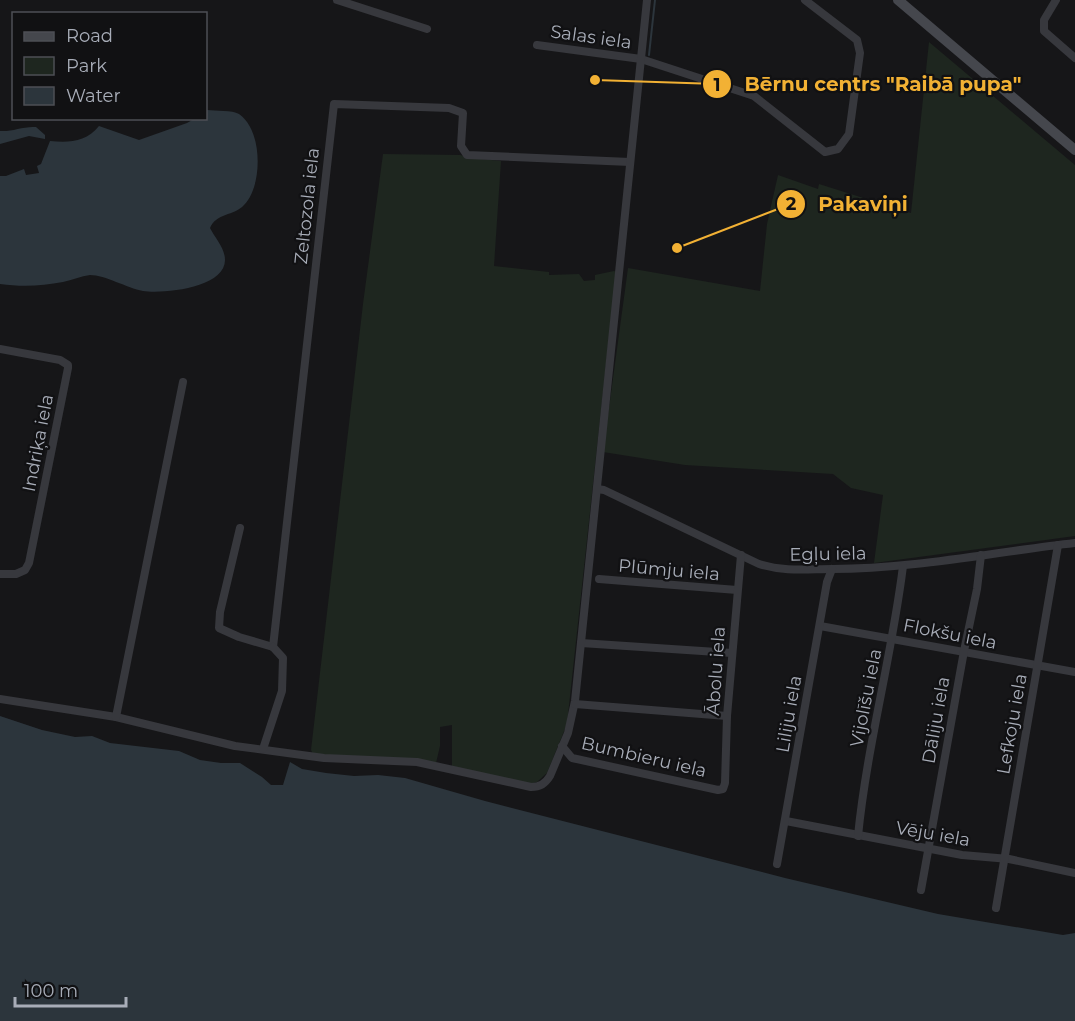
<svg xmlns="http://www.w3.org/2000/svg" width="1075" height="1021" viewBox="0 0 1075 1021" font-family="Montserrat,sans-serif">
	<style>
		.green { fill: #1e261f }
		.water { fill: #2c353c }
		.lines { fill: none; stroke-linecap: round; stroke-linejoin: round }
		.stream { stroke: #2c353c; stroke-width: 2 }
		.street { stroke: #37383d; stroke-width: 8 }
		.secondary { stroke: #45474d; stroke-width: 10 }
		.labels { text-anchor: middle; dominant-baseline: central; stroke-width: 4.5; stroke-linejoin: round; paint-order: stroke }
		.street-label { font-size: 18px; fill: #a8adb8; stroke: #111113 }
		.leader { fill: none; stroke: #f2b134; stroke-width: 2 }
		.callout-dot { fill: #f2b134; stroke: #111113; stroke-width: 2 }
		.mark-label { font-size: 18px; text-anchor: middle; font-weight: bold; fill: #111 }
		.callout-label { font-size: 20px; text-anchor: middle; font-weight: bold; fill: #f2b134; stroke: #111113; stroke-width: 4.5; stroke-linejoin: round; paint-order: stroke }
	</style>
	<rect width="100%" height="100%" fill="#161618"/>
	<g class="green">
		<path d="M 929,42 L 1075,165 L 1075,536 L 874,563 L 883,495 L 851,488 L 833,474 L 685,465 L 603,452 L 628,268 L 760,291 L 767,224 L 778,175 L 818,189 L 819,184 L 911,213 Z"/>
		<path d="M 383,154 L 460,155 L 471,158 L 501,161 L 494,266 L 549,272 L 549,275 L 579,274 L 584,281 L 595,280 L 595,275 L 614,271 L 616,272 L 567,724 L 547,773 L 537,782 L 526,785 L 452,766 L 452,725 L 440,727 L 440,746 L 436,763 L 313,754 L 311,750 L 363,304 Z"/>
	</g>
	<g class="water">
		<path d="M 207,110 C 216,111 232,110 239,114 C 263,130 263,186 244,205 C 234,216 216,213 210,228 C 215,238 225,248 225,260 C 225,288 163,294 143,291 C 127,288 105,275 90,275 C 81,276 72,280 63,282 C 42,286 22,287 0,284 L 0,176 L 6,176 L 24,169 L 26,175 L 39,173 L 37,166 L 41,164 L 50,141 C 69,143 86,142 99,126 L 139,140 L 187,123 L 194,119 L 206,118 Z"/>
		<path d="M 36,127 L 45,135 L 45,139 L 29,136 L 0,144 L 0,131 C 12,132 23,126 36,127 Z"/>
		<path d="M 0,716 L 42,730 L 75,737 L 92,736 L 110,743 L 179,751 L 200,760 L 221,763 L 240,763 L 262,777 L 271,785 L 283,785 L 290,762 L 302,769 L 326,773 L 354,776 L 378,775 L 405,778 L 485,801 L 785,878 L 938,914 L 1063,935 L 1075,933 L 1075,1021 L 0,1021 Z"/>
	</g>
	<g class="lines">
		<path class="stream" d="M 649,55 L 655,0"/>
		<g class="street">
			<path d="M 337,0 L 427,29"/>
			<path d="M 1056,0 L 1044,20 L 1044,31 L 1075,58"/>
			<path d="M 537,45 L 641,59 L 754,96 L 825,152 L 838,149 L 849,134 L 860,53 L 857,40 L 805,0"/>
			<path d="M 0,349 L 60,360 L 68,365 L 68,368 L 29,563 L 25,570 L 16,574 L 0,574"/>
			<path d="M 597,489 L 604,490 L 759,564 C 784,572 808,569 832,569 C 914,569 994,552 1075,543"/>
			<path d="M 240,528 L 220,612 L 219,628 L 239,637 L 273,647"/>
			<path d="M 599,579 L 737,590"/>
			<path d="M 820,626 L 1075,672"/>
			<path d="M 581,643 L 732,653"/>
			<path d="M 273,647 L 334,104 L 449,108 L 463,113 L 461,146 L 467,155 L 630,162"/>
			<path d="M 0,699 L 116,717 L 235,746 L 324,758 L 417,762 L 531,787 C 540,787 545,784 550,776 L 568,733 L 575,701 L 647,0"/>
			<path d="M 575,704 L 727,716"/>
			<path d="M 116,717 L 183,382"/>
			<path d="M 562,746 L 572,758 L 718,790 L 723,789 L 725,783 L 727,716 L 741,555"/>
			<path d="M 263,749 L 282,691 L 283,658 L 273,647"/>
			<path d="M 786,821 L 962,855 L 1009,859 L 1075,873"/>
			<path d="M 858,836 C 867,745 892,656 903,566"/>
			<path d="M 777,864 L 827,582 L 832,569"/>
			<path d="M 921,890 L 964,651 L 977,589 L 981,555"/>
			<path d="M 996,908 L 1058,545"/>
		</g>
		<path class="secondary" d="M 898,0 L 1075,150"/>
	</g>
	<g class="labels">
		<g class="street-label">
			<text transform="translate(591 37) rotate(8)">Salas iela</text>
			<text transform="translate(307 206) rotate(-84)">Zeltozola iela</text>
			<text transform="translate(38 443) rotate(-79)">Indriķa iela</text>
			<text transform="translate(828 554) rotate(-1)">Egļu iela</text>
			<text transform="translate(669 570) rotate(5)">Plūmju iela</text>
			<text transform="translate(950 634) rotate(11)">Flokšu iela</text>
			<text transform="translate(716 671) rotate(-86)">Ābolu iela</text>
			<text transform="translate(866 698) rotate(-79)">Vijolīšu iela</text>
			<text transform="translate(789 714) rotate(-80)">Liliju iela</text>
			<text transform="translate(936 720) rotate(-80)">Dāliju iela</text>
			<text transform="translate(1012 724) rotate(-80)">Lefkoju iela</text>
			<text transform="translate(644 757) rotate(13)">Bumbieru iela</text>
			<text transform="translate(933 834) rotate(10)">Vēju iela</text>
		</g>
	</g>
	<path class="leader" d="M595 80L717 84M677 248L791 204"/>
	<g class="callout-dot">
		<circle cx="595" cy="80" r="6"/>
		<circle cx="677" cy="248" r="6"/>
		<circle cx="717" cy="84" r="15"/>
		<circle cx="791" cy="204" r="15"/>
	</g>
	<g class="mark-label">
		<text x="717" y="91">1</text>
		<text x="791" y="210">2</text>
	</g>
	<g class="callout-label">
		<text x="883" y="91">Bērnu centrs "Raibā pupa"</text>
		<text x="863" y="211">Pakaviņi</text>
	</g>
	<rect x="12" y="12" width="195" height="108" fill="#111113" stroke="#4d4f55" stroke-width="1.5"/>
	<rect x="24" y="32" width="30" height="9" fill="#45474d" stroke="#4d4f55" stroke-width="1.5"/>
	<text x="66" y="42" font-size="18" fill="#a8adb8">Road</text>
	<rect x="24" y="57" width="30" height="18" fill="#1e261f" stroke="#4d4f55" stroke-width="1.5"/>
	<text x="66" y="72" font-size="18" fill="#a8adb8">Park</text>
	<rect x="24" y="87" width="30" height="18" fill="#2c353c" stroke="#4d4f55" stroke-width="1.5"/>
	<text x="66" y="102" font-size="18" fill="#a8adb8">Water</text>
	<path d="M15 997v9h111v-9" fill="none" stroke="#a8adb8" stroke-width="3"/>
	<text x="24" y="997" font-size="18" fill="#a8adb8" stroke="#111113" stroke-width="4.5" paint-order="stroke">100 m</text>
</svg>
